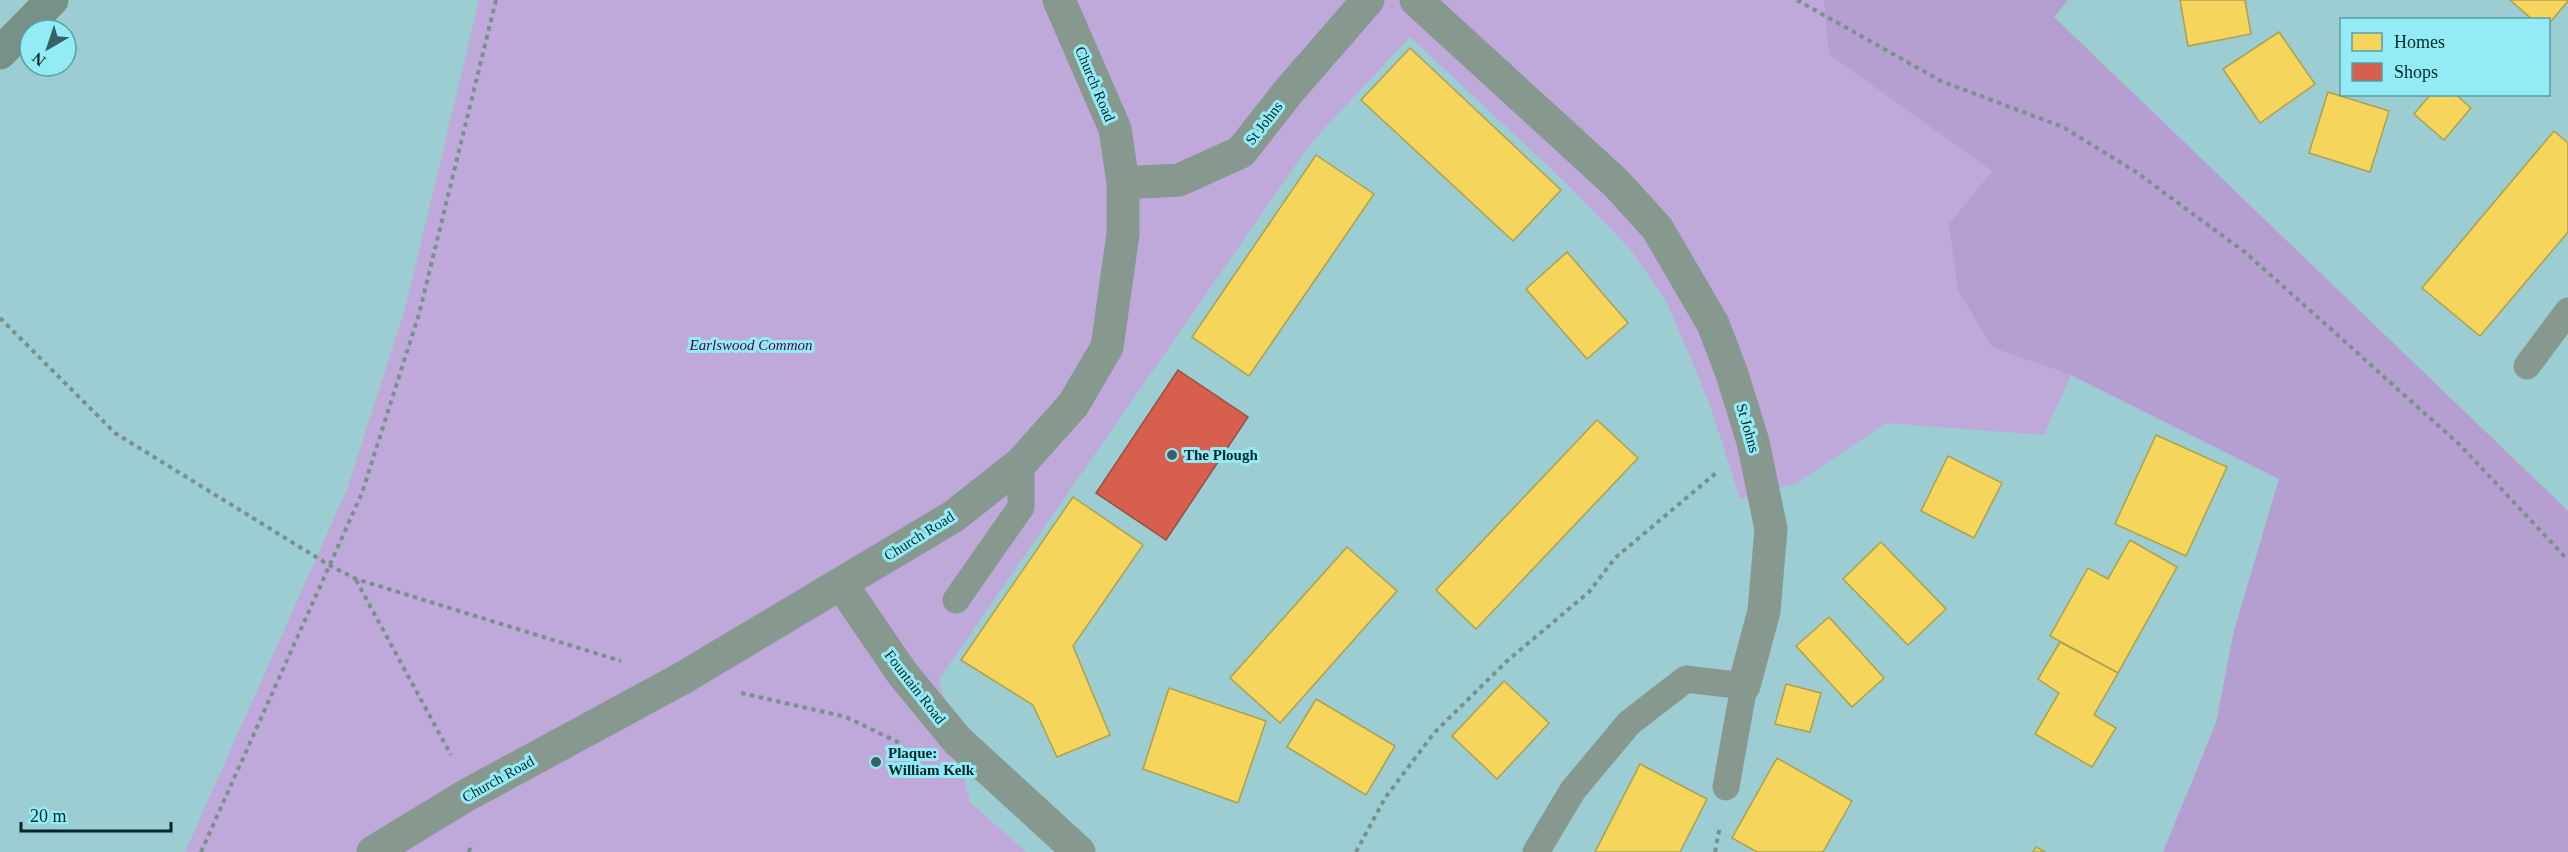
<svg xmlns="http://www.w3.org/2000/svg" width="2568" height="852" viewBox="0 0 2568 852" font-family="Georgia,serif">
	<style>
		.green { fill: #bfa9db }
		.forest { fill: #b59fd1 }
		.homes { fill: #f6d55c; stroke: #aca14d; stroke-width: 1.5 }
		.shops { fill: #d6604d; stroke: #964f43; stroke-width: 1.5 }
		.lines { fill: none; stroke-linecap: round; stroke-linejoin: round }
		.path { stroke: #7a908b; stroke-width: 4; stroke-dasharray: 4.5 4.5; stroke-linecap: butt }
		.service { stroke: #87998f; stroke-width: 27 }
		.minor { stroke: #87998f; stroke-width: 33 }
		.primary { stroke: #779186; stroke-width: 33 }
		.poi-dot { fill: #376265; stroke: #93ecf5; stroke-width: 2 }
		.labels { text-anchor: middle; dominant-baseline: central; stroke-width: 6; stroke-linejoin: round; paint-order: stroke }
		.street-label { font-size: 15px; fill: #00282b; stroke: #93ecf5 }
		.park-label { font-size: 15px; font-style: italic; fill: #4c0053; stroke: #93ecf5 }
		.poi-label { font-size: 15px; font-weight: bold; fill: #00282b; stroke: #93ecf5; text-anchor: start }
	</style>
	<rect width="100%" height="100%" fill="#9ccdd2"/>
	<path class="green" d="M 479,0 L 2068,0 L 2054,17 L 2568,511 L 2568,852 L 2163,852 L 2216,723 L 2234,631 L 2279,479 L 2071,375 L 2044,435 L 1886,423 L 1797,483 L 1740,499 L 1709,402 L 1666,301 L 1630,249 L 1567,184 L 1410,37 L 1310,144 L 939,679 L 970,802 L 1026,852 L 185,852 L 347,489 L 405,309 Z"/>
	<path class="forest" d="M 1824,0 L 2068,0 L 2054,17 L 2568,511 L 2568,852 L 2163,852 L 2216,723 L 2234,631 L 2279,479 L 2071,375 L 1992,347 L 1958,291 L 1949,224 L 1992,171 L 1829,54 Z"/>
	<g class="homes">
		<path d="M 2180,0 L 2245,0 L 2251,34 L 2188,46 Z"/>
		<path d="M 2510,0 L 2568,0 L 2568,1 L 2548,25 L 2548,20 L 2533,20 Z"/>
		<path d="M 2279,32 L 2315,84 L 2260,123 L 2223,69 Z"/>
		<path d="M 1410,48 L 1561,190 L 1513,241 L 1361,100 Z"/>
		<path d="M 2328,92 L 2389,111 L 2370,172 L 2309,153 Z"/>
		<path d="M 2431,94 L 2455,94 L 2471,108 L 2444,140 L 2414,114 Z"/>
		<path d="M 2554,131 L 2568,143 L 2568,232 L 2480,336 L 2422,288 Z"/>
		<path d="M 1316,155 L 1374,194 L 1249,376 L 1192,337 Z"/>
		<path d="M 1567,252 L 1628,323 L 1587,359 L 1526,289 Z"/>
		<path d="M 1597,420 L 1638,458 L 1476,629 L 1436,590 Z"/>
		<path d="M 2156,435 L 2227,467 L 2186,556 L 2115,524 Z"/>
		<path d="M 1948,456 L 2002,483 L 1974,538 L 1921,511 Z"/>
		<path d="M 1073,497 L 1143,545 L 1073,646 L 1110,735 L 1057,757 L 1033,705 L 961,660 Z"/>
		<path d="M 2130,540 L 2177,567 L 2118,673 L 2050,636 L 2088,568 L 2108,579 Z"/>
		<path d="M 1881,542 L 1946,609 L 1908,645 L 1843,579 Z"/>
		<path d="M 1347,547 L 1397,591 L 1280,723 L 1230,678 Z"/>
		<path d="M 1829,617 L 1884,678 L 1852,707 L 1796,646 Z"/>
		<path d="M 2060,642 L 2118,673 L 2094,715 L 2116,728 L 2092,767 L 2035,734 L 2059,693 L 2038,679 Z"/>
		<path d="M 1504,681 L 1549,723 L 1497,779 L 1452,736 Z"/>
		<path d="M 1786,684 L 1821,693 L 1810,732 L 1775,724 Z"/>
		<path d="M 1169,688 L 1266,721 L 1238,803 L 1143,769 Z"/>
		<path d="M 1316,699 L 1395,746 L 1366,795 L 1287,747 Z"/>
		<path d="M 1777,758 L 1852,801 L 1823,852 L 1757,852 L 1732,838 Z"/>
		<path d="M 1640,764 L 1707,799 L 1680,852 L 1595,852 Z"/>
		<path d="M 2036,847 L 2045,852 L 2033,852 Z"/>
	</g>
	<path class="shops" d="M 1178,370 L 1248,417 L 1166,540 L 1096,493 Z"/>
	<g class="lines">
		<g class="path">
			<path d="M 1797,0 L 1941,81 L 2063,127 L 2136,172 L 2246,253 L 2460,445 L 2568,560"/>
			<path d="M 0,318 L 115,433 L 329,565 L 356,579 L 621,661"/>
			<path d="M 356,580 L 451,755"/>
			<path d="M 741,693 L 846,717 L 902,744"/>
			<path d="M 201,852 L 362,493 L 419,314 L 496,0"/>
			<path d="M 469,852 L 471,843"/>
			<path d="M 1356,852 L 1385,798 L 1434,733 L 1507,661 L 1589,592 L 1615,558 L 1716,473"/>
			<path d="M 1715,852 L 1720,826"/>
		</g>
		<g class="service">
			<path d="M 2527,366 L 2568,311"/>
			<path d="M 956,600 L 1021,507 L 1021,463"/>
			<path d="M 1536,852 L 1573,790 L 1629,723 L 1686,679 L 1744,686 L 1726,787"/>
		</g>
		<g class="minor">
			<path d="M 1416,0 L 1616,183 L 1657,228 L 1713,324 L 1732,374 L 1753,442 L 1771,529 L 1764,611 L 1744,686"/>
			<path d="M 1123,183 L 1179,180 L 1241,152 L 1288,92 L 1368,0"/>
			<path d="M 842,585 L 902,673 L 957,740 L 1079,852"/>
			<path d="M 373,852 L 465,796 L 681,679 L 954,516 L 1021,463 L 1073,405 L 1107,347 L 1123,234 L 1123,183 L 1115,129 L 1059,0"/>
		</g>
		<path class="primary" d="M 0,53 L 52,0"/>
	</g>
	<g class="poi-dot">
		<circle cx="1172" cy="455" r="6"/>
		<circle cx="876" cy="762" r="6"/>
	</g>
	<g class="labels">
		<g class="street-label">
			<text transform="translate(1095 84) rotate(67)">Church Road</text>
			<text transform="translate(1264 123) rotate(-52)">St Johns</text>
			<text transform="translate(1748 428) rotate(74)">St Johns</text>
			<text transform="translate(919 536) rotate(-32)">Church Road</text>
			<text transform="translate(915 687) rotate(52)">Fountain Road</text>
			<text transform="translate(498 779) rotate(-29)">Church Road</text>
		</g>
		<g class="park-label">
			<text x="751" y="345">Earlswood Common</text>
		</g>
		<g class="poi-label">
			<text x="1184" y="455">The Plough</text>
			<text x="888" y="753">Plaque:<tspan x="888" dy="17">William Kelk</tspan></text>
		</g>
	</g>
	<rect x="2340" y="18" width="210" height="78" fill="#93ecf5" stroke="#589ea4" stroke-width="1.5"/>
	<rect x="2352" y="33" width="30" height="18" fill="#f6d55c" stroke="#589ea4" stroke-width="1.5"/>
	<text x="2394" y="48" font-size="18" fill="#00282b">Homes</text>
	<rect x="2352" y="63" width="30" height="18" fill="#d6604d" stroke="#589ea4" stroke-width="1.5"/>
	<text x="2394" y="78" font-size="18" fill="#00282b">Shops</text>
	<g transform="translate(48 48) rotate(219)"><circle r="28" fill="#93ecf5" stroke="#589ea4" stroke-width="1.5"/>
	<path d="M0-4.5L10 22L0 15L-10 22Z" fill="#376265"/>
	<text y="-9" font-size="16" font-weight="bold" text-anchor="middle" fill="#00282b">N</text>
	</g>
	<path d="M21 822v9h150v-9" fill="none" stroke="#00282b" stroke-width="3"/>
	<text x="30" y="822" font-size="18" fill="#00282b" stroke="#93ecf5" stroke-width="4.5" paint-order="stroke">20 m</text>
</svg>
